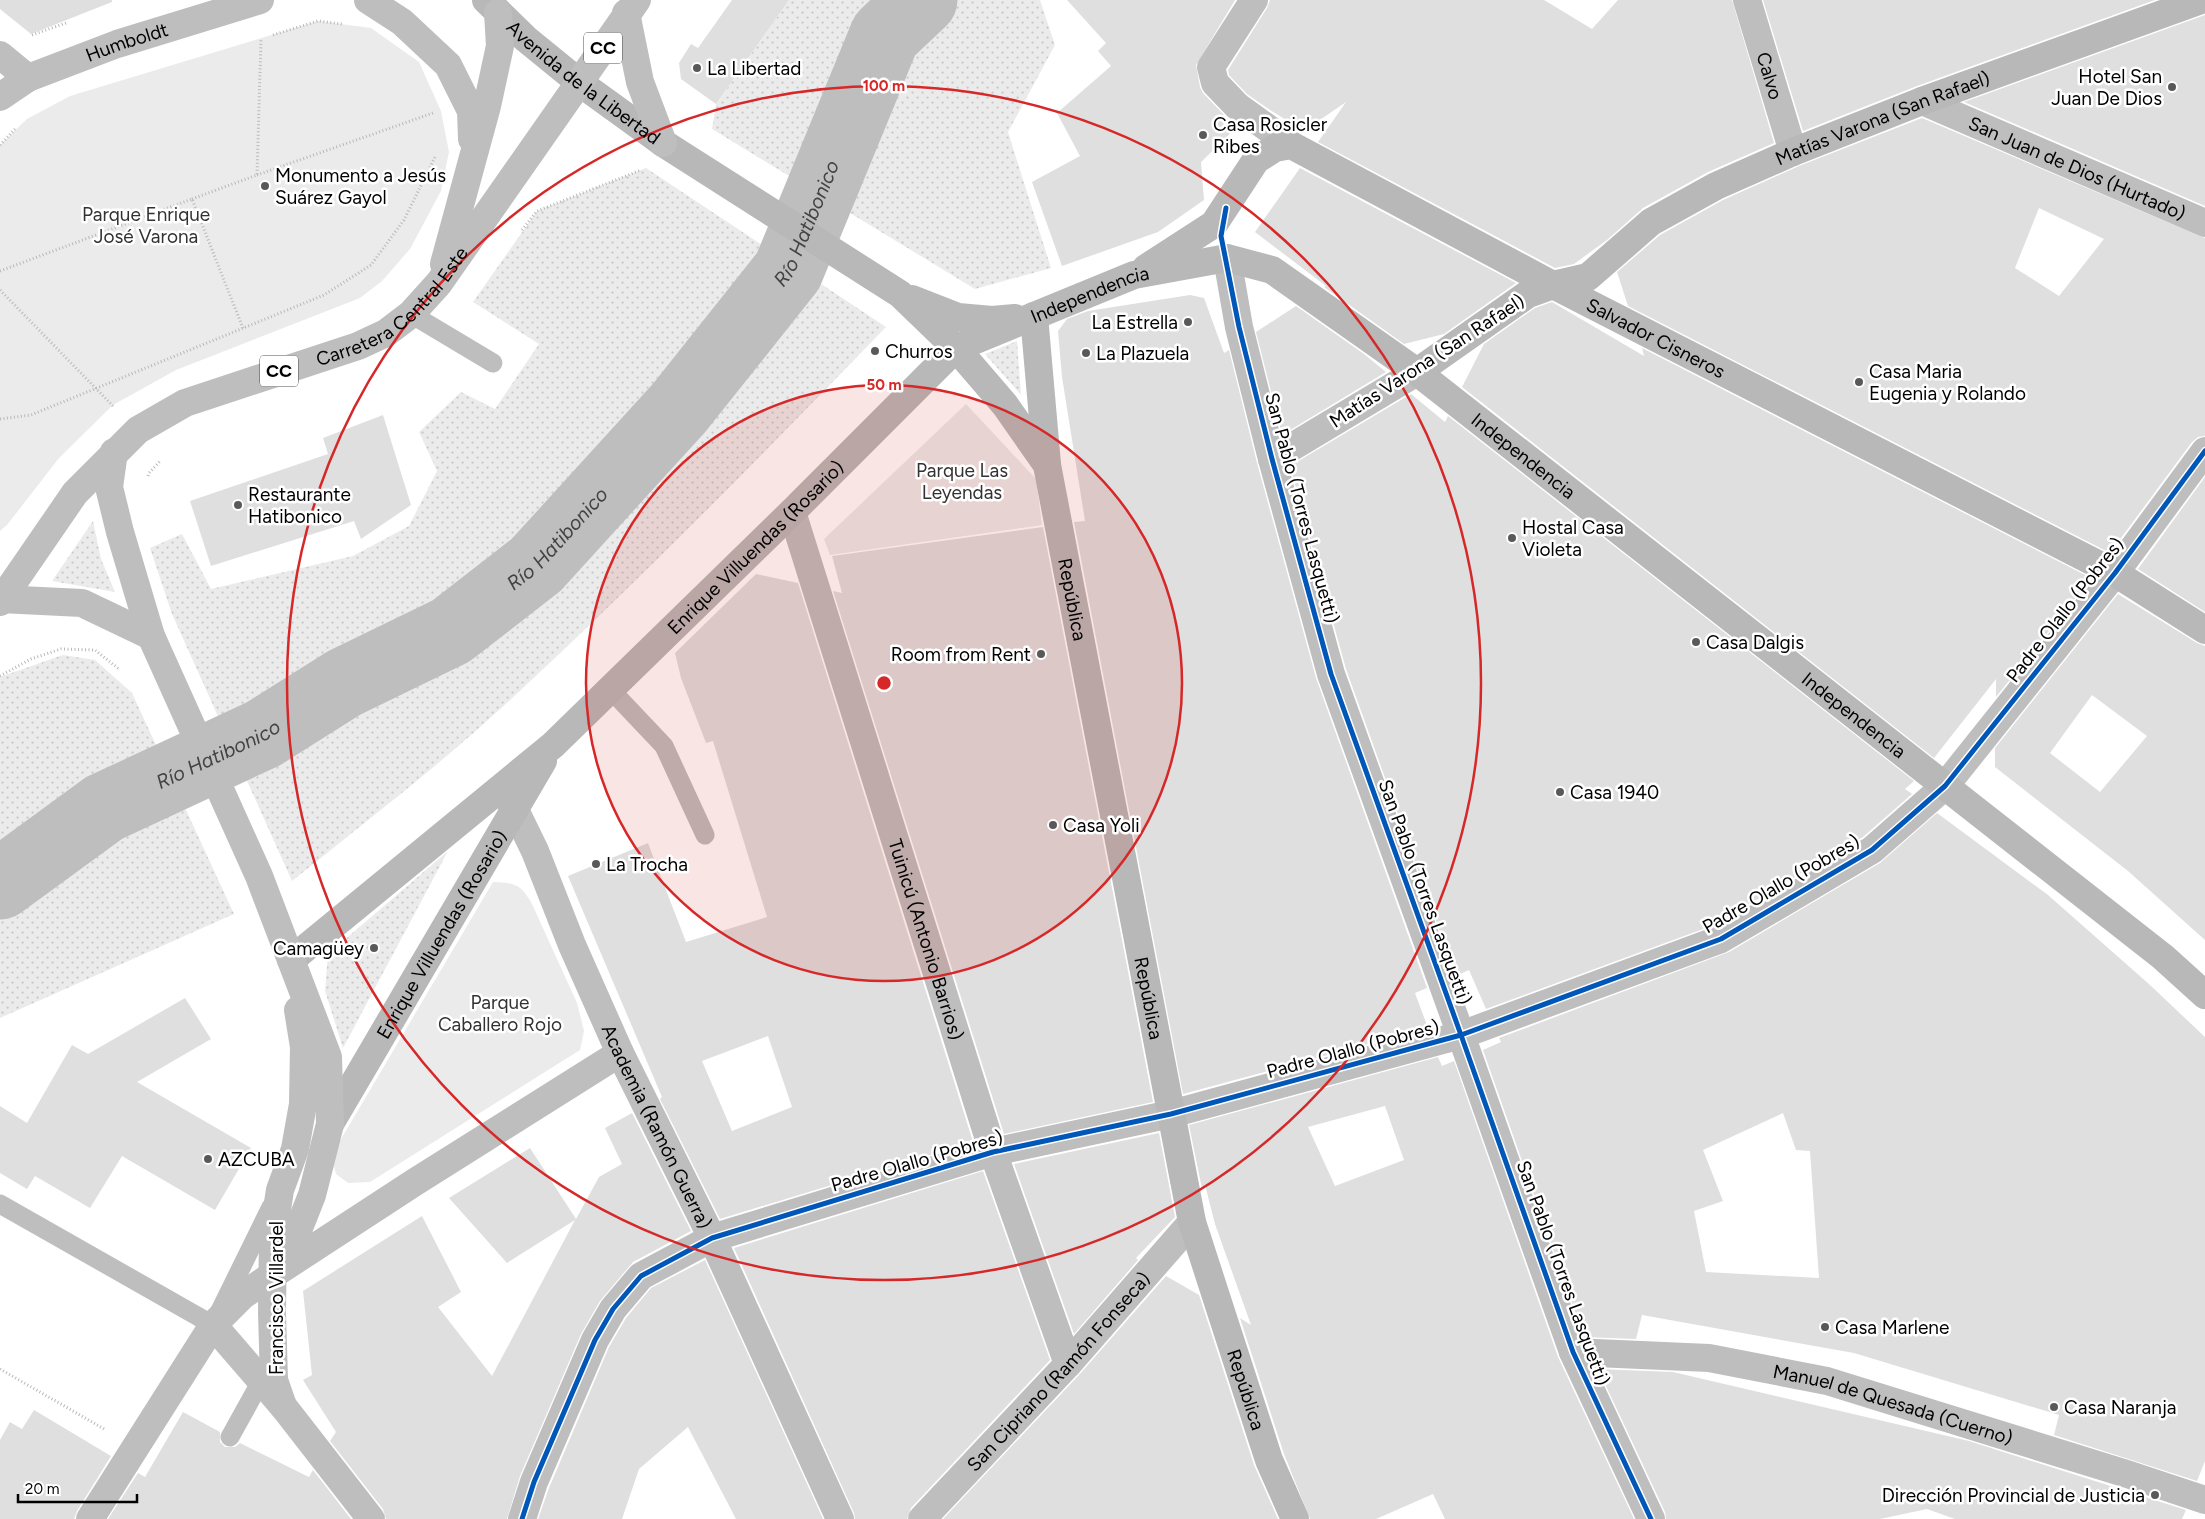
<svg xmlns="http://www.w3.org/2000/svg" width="2205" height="1519" viewBox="0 0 2205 1519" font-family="Figtree,sans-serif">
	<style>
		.grass { fill: url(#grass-dots) }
		.park { fill: #ebebeb }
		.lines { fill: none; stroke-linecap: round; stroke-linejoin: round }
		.river { stroke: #bebebe; stroke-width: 71 }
		.building { fill: #dfdfdf; fill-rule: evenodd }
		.path { stroke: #b9b9b9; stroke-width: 3; stroke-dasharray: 1 2.5; stroke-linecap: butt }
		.lane { stroke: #bebebe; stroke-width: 19 }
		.street { stroke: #bebebe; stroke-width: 28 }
		.secondary { stroke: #b8b8b8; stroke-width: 28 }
		.primary { stroke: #bebebe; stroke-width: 28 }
		.cycleway-casing { stroke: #fff; stroke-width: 8 }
		.cycleway { stroke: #0057b8; stroke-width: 5 }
		.ring { fill: none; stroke: #d62828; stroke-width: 2.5 }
		.poi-dot { fill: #595959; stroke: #fff; stroke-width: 2 }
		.labels { text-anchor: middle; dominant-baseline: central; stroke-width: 5; stroke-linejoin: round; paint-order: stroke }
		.shield { fill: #fff; stroke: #4c4c4c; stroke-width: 1 }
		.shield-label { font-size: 18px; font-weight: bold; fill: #000 }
		.street-label { font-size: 19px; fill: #000; stroke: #fff }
		.poi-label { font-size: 19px; fill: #000; stroke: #fff; text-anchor: start }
		.park-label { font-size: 19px; fill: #323232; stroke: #fff }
		.water-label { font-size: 20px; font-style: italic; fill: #434343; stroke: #fff }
		.centre { fill: #d62828; stroke: #fff; stroke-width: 2.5 }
		.ring-label { font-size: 15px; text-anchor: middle; font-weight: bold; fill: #d62828; stroke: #fff; stroke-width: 5; stroke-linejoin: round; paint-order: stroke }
	</style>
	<defs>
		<pattern id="grass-dots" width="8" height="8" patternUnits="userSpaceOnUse" patternTransform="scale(1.25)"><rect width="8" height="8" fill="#ebebeb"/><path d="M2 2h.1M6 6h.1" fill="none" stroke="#c8c8c8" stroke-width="1.8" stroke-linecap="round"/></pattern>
	</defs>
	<rect width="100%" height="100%" fill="#fff"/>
	<g class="grass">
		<path d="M 789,0 L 1040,0 L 1055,45 L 1008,132 L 1051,268 L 975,289 L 712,129 L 716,104 Z"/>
		<path d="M 646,168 L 886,327 C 763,454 639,581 509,701 C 440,765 365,822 292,881 L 172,614 L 150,548 L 182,534 L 211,589 L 353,556 L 409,526 L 437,471 L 419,432 L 461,392 L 495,409 L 539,344 L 473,302 L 537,211 Z"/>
		<path d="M 1017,341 L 1021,395 L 985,354 Z"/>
		<path d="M 93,521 L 101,559 L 115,592 L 52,581 Z"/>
		<path d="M 63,655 L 95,660 L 132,693 L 234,914 L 0,1018 L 0,677 Z"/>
		<path d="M 448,851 L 343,1048 L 325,991 L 328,954 Z"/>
	</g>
	<g class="park">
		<path d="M 318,21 L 371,28 L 419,62 L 441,111 L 449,152 L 441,191 L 410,249 L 382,281 L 360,298 L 176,370 L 113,405 L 59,458 L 7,525 L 0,531 L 0,145 L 27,119 L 70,96 Z"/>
		<path d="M 966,404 L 1036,479 L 1042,525 L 830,555 L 824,539 Z"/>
		<path d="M 493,882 C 515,883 521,884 532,904 L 577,1003 L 584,1031 L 580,1050 L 370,1182 L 348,1183 L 336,1174 L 331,1156 Z"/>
	</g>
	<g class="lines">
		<path class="river" id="s1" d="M 0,884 L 104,808 L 263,734 L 344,683 L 451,631 L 536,565 L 679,408 L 788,271 L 885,35 L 922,0"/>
	</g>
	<g class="building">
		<path d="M 0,0 L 112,0 L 112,2 L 31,34 L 0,9 Z"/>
		<path d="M 732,0 L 789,0 L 716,104 L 681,79 L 679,63 L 691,44 L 698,48 Z"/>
		<path d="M 1067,0 L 1235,0 L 1196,65 L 1200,87 L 1203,93 L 1226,117 L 1238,126 L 1201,162 L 1204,200 L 1158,232 L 1062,266 L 1032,182 L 1080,156 L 1057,113 L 1111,66 L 1098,51 L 1106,43 Z"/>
		<path d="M 1270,0 L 1544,0 L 1592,29 L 1618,0 L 1732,0 L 1774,143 L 1708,172 L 1643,208 L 1607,240 L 1574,264 L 1555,268 L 1318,142 L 1346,102 L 1304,131 L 1270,110 L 1247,94 L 1229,75 L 1228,70 L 1267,8 Z"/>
		<path d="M 1763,0 L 2155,0 L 1917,86 L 1803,131 Z"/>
		<path d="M 2205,15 L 2205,206 L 1964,102 Z"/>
		<path d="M 1922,118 L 2205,238 L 2205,436 L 2198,437 L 2192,442 L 2110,553 L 1628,306 L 1617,272 L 1660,235 L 1723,200 L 1799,166 ZM 2039,208 L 2104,239 L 2059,296 L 2015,268 Z"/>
		<path d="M 1300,168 L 1516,283 L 1444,334 L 1404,344 L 1324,287 L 1326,286 L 1255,232 Z"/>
		<path d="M 1190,295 L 1204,298 L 1224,353 L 1229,350 L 1257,463 L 1316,678 L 1427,988 L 1415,993 L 1428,1028 L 1183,1094 L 1074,522 L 1085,521 L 1062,377 L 1058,331 L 1067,319 L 1088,311 Z"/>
		<path d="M 1552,302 L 1644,356 L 1642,348 L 2091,578 L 1996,697 L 1996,679 L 1934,758 L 1462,387 L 1484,344 L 1535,308 Z"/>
		<path d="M 1296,306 L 1364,354 L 1386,372 L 1282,435 L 1256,332 Z"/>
		<path d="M 1411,394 L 1445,422 L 1448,416 L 1914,781 L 1905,789 L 1912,794 L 1863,837 L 1714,925 L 1486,1009 L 1469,970 L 1456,976 L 1346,669 L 1290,466 Z"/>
		<path d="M 383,415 L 411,505 L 361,539 L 354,521 L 211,566 L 190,501 L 328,454 L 323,438 Z"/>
		<path d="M 2205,477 L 2205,612 L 2138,569 Z"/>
		<path d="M 1043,527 L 1153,1102 L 1004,1134 L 833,591 L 842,593 L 832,556 Z"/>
		<path d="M 756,574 L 798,583 L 973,1142 L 720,1219 L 660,1099 L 662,1097 L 568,876 L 648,843 L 686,942 L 767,917 L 713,741 L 706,743 L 681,678 L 675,653 ZM 768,1036 L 792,1107 L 732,1131 L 702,1061 Z"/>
		<path d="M 2118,594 L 2197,643 L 2205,646 L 2205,940 L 2128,871 L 1995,767 L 1995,748 ZM 2092,695 L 2147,736 L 2100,792 L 2050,753 Z"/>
		<path d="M 1937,813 L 2048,895 L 2150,985 L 2205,1037 L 2205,1461 L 2197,1481 L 2054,1435 L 2059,1415 L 1854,1353 L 1642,1315 L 1636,1339 L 1584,1337 L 1483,1050 L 1501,1042 L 1499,1038 L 1729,952 L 1880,863 ZM 1783,1113 L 1796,1150 L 1810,1151 L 1819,1278 L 1706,1272 L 1694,1211 L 1723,1201 L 1703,1150 Z"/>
		<path d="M 185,998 L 211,1039 L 137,1082 L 251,1148 L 215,1210 L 122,1156 L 90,1208 L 35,1176 L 27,1189 L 0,1173 L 0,1106 L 27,1123 L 72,1045 L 88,1054 Z"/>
		<path d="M 1438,1057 L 1442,1066 L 1454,1061 L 1558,1357 L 1634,1519 L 1445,1519 L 1433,1494 L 1376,1519 L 1310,1519 L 1284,1454 L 1240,1318 L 1251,1325 L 1215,1224 L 1205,1185 L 1202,1189 L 1189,1125 ZM 1385,1106 L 1404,1160 L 1335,1186 L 1308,1127 Z"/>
		<path d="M 632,1113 L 691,1231 L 633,1262 L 600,1301 L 581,1334 L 520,1476 L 507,1519 L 386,1519 L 383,1509 L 330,1441 L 336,1432 L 303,1380 L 312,1375 L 303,1291 L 422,1216 L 461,1292 L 438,1307 L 492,1376 L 575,1220 L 507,1263 L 449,1198 L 530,1148 L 576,1219 L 599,1177 L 622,1164 L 605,1128 Z"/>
		<path d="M 1159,1133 L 1175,1217 L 1136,1258 L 1138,1260 L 1074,1334 L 1014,1164 Z"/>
		<path d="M 983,1171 L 1050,1360 L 911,1508 L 907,1519 L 855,1519 L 854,1513 L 734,1248 Z"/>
		<path d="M 705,1260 L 823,1519 L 736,1519 L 688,1427 L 639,1469 L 622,1519 L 538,1519 L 549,1488 L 609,1347 L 626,1318 L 651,1288 Z"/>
		<path d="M 1166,1276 L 1199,1295 L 1254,1465 L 1278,1519 L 943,1519 L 1079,1375 Z"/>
		<path d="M 1598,1369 L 1673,1372 L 1969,1441 L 2186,1510 L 2182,1519 L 1955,1519 L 1927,1509 L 1880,1519 L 1666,1519 L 1665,1512 Z"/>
		<path d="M 34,1410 L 111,1456 L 77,1511 L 74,1519 L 0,1519 L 0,1440 L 10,1422 L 22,1429 Z"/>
		<path d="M 183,1412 L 220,1432 L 220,1442 L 225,1447 L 235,1447 L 240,1443 L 309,1477 L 313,1470 L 351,1519 L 108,1519 L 138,1473 L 145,1477 Z"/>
	</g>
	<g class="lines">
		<g class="path">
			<path d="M 32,35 L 66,23"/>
			<path d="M 273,35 L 318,21 L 342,24"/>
			<path d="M 0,145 L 15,129"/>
			<path d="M 257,175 L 433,113"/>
			<path d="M 192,199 L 257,175 L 261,38"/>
			<path d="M 522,230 L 537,211 L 641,170"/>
			<path d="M 0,271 L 192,199 L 243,328"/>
			<path d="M 0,290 L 113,406"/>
			<path d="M 0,419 L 31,415 L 324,295 L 371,265 L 404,220 L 435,157"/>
			<path d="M 148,476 L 149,473 L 161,460"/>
			<path d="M 0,676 L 31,659 L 61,649 L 95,650 L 119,669"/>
			<path d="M 0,1369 L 106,1430"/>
		</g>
		<g class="lane">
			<path d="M 411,314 L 493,363"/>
			<path d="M 610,689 L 664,746 L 705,835"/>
			<path d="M 0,1204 L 213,1325 L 271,1207"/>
			<path d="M 230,1437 L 266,1372"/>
		</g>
		<g class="street">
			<path d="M 1254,0 L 1211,67 L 1215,83 L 1237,106 L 1291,145"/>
			<path id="s2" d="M 1747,0 L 1793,152"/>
			<path d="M 0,55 L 28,78"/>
			<path id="s3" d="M 1922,101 L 2205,223"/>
			<path d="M 1227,258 L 1239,327 L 1272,459 L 1331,674 L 1461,1035 L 1573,1352 L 1651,1519"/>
			<path d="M 1272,459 L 1417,372"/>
			<path id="s4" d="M 792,512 L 993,1152 L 1068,1364"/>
			<path id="s5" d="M 504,791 L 515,810 L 535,851 L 572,945 L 620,1053 L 712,1238 L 840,1519"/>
			<path d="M 274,1274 L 415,1182 L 620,1053"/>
			<path d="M 213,1325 L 283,1406"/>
			<path id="s6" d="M 1573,1352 L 1709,1358 L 1827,1381 L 2127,1474 L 2205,1500"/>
			<path d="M 522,1519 L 534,1482 L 595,1340 L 613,1309 L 641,1276 L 712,1238 L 993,1152 L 1171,1114 L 1461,1035 L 1721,939 L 1872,850 L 1945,786 L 2115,573 L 2205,451"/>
			<path id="s7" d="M 922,1519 L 1068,1364 L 1192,1222"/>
		</g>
		<g class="secondary">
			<path id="s8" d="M 486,0 L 526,39 L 580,83 L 663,143 L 900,294 L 956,348 L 1005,405 L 1047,465 L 1192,1222 L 1269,1460 L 1295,1519"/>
			<path id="s9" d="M 1146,268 L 1214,224 L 1256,160 L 1275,148 L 1291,145 L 1553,285 L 2115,573 L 2205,630"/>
			<path d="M 912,299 L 958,317 L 992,320 L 1015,318"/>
			<path d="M 1034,316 L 1047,464"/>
			<path id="s10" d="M 1417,372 L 1528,294 L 1553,285 L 1588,277 L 1651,222 L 1716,186 L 1793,152 L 1922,101 L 2201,0"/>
			<path id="s11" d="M 291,960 L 553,745 L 792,512 L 956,348 L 1134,275 L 1227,258 L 1272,270 L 1417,372 L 2163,957 L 2205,995"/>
			<path id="s12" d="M 330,1124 L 543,761"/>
		</g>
		<g class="primary">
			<path d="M 368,0 L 402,22 L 448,65 L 471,111 L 472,139"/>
			<path d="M 626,13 L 640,82 L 663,143"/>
			<path id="s13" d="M 0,97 L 28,78 L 117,44 L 260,0"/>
			<path d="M 444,264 L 487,106 L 500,46 L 498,13"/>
			<path d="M 0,599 L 82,603 L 151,636"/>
			<path id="s14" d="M 0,602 L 75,493 L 138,430 L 185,403 L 358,346 L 386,333 L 411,314 L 439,283 L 637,0"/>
			<path d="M 298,1010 L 304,1047 L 303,1104 L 295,1149 L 280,1190 L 273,1235 L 272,1313 L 274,1380 L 283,1406 L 371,1519"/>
			<path d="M 90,1519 L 213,1325 L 242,1296 L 274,1274 L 295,1238 L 312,1195 L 330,1124 L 328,1057 L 259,876 L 151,636 L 120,532 L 109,487 L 114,452"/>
		</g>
		<defs>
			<g id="cycleway">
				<path d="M 1226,208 L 1221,236 L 1239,327 L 1272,459 L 1331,674 L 1461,1035 L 1573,1352 L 1651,1519"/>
				<path d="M 522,1519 L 534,1482 L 595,1340 L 613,1309 L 641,1276 L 712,1238 L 993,1152 L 1171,1114 L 1461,1035 L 1721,939 L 1872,850 L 1945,786 L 2115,573 L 2205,451"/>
			</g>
		</defs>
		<use href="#cycleway" class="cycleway-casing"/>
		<use href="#cycleway" class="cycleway"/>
	</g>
	<circle cx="884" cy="683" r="298" fill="#d62828" fill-opacity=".12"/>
	<g class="ring">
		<circle cx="884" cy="683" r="298"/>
		<circle cx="884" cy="683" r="597"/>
	</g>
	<g class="poi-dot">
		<circle cx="697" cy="68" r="5"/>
		<circle cx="2172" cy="87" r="5"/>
		<circle cx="1203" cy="135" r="5"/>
		<circle cx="265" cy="186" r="5"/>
		<circle cx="1188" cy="322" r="5"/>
		<circle cx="875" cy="351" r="5"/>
		<circle cx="1086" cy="353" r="5"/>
		<circle cx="1859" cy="382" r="5"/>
		<circle cx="238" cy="505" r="5"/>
		<circle cx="1512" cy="538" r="5"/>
		<circle cx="1696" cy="642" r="5"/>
		<circle cx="1041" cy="654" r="5"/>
		<circle cx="1560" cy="792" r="5"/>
		<circle cx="1053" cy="825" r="5"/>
		<circle cx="596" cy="864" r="5"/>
		<circle cx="374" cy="948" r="5"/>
		<circle cx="208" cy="1159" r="5"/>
		<circle cx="1825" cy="1327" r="5"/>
		<circle cx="2054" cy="1407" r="5"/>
		<circle cx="2155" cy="1495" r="5"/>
	</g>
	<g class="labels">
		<g class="shield">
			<rect x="584" y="32.5" width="38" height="31" rx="4"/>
			<rect x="260" y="355.5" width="38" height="31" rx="4"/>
		</g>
		<g class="shield-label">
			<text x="603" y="48">CC</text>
			<text x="279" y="371">CC</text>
		</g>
		<g class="street-label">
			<text stroke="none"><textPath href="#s13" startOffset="139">Humboldt</textPath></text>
			<text stroke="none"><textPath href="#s2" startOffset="79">Calvo</textPath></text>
			<text stroke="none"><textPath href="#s8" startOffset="128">Avenida de la Libertad</textPath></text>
			<text stroke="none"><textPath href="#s10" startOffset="536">Matías Varona (San Rafael)</textPath></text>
			<text stroke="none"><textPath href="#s3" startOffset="169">San Juan de Dios (Hurtado)</textPath></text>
			<text stroke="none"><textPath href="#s11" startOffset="1049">Independencia</textPath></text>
			<text stroke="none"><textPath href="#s14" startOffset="509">Carretera Central Este</textPath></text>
			<text stroke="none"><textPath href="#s9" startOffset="609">Salvador Cisneros</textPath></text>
			<text transform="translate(1427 361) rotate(-33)">Matías Varona (San Rafael)</text>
			<text stroke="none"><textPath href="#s11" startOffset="1551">Independencia</textPath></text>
			<text transform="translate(1302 508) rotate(75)">San Pablo (Torres Lasquetti)</text>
			<text stroke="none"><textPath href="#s11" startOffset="622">Enrique Villuendas (Rosario)</textPath></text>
			<text stroke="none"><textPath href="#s8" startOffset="872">República</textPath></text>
			<text transform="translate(2065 610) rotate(-52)">Padre Olallo (Pobres)</text>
			<text stroke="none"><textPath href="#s11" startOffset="1971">Independencia</textPath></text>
			<text transform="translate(1781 884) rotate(-30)">Padre Olallo (Pobres)</text>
			<text transform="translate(1425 892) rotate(70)">San Pablo (Torres Lasquetti)</text>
			<text stroke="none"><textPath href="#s12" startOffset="220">Enrique Villuendas (Rosario)</textPath></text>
			<text stroke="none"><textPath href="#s4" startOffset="448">Tuinicú (Antonio Barrios)</textPath></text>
			<text stroke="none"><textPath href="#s8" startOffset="1278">República</textPath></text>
			<text transform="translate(1353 1049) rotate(-15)">Padre Olallo (Pobres)</text>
			<text stroke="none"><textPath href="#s5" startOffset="369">Academia (Ramón Guerra)</textPath></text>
			<text transform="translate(917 1161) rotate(-16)">Padre Olallo (Pobres)</text>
			<text transform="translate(1563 1273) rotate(70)">San Pablo (Torres Lasquetti)</text>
			<text transform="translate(276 1298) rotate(-90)">Francisco Villardel</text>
			<text stroke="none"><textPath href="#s7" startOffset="201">San Cipriano (Ramón Fonseca)</textPath></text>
			<text stroke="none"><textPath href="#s8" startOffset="1682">República</textPath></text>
			<text stroke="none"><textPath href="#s6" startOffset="326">Manuel de Quesada (Cuerno)</textPath></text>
		</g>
		<g class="poi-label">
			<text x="707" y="68">La Libertad</text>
			<text x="2162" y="76" text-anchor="end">Hotel San<tspan x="2162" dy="22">Juan De Dios</tspan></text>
			<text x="1213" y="124">Casa Rosicler<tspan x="1213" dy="22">Ribes</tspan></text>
			<text x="275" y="175">Monumento a Jesús<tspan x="275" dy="22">Suárez Gayol</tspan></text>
			<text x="1178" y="322" text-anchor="end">La Estrella</text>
			<text x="885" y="351">Churros</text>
			<text x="1096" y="353">La Plazuela</text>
			<text x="1869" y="371">Casa Maria<tspan x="1869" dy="22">Eugenia y Rolando</tspan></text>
			<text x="248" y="494">Restaurante<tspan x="248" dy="22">Hatibonico</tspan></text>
			<text x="1522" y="527">Hostal Casa<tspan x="1522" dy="22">Violeta</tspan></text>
			<text x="1706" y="642">Casa Dalgis</text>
			<text x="1031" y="654" text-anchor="end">Room from Rent</text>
			<text x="1570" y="792">Casa 1940</text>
			<text x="1063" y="825">Casa Yoli</text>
			<text x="606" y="864">La Trocha</text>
			<text x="364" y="948" text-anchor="end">Camagüey</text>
			<text x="218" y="1159">AZCUBA</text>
			<text x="1835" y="1327">Casa Marlene</text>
			<text x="2064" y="1407">Casa Naranja</text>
			<text x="2145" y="1495" text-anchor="end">Dirección Provincial de Justicia</text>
		</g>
		<g class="park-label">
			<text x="146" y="214">Parque Enrique<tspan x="146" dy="22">José Varona</tspan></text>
			<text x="962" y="470">Parque Las<tspan x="962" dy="22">Leyendas</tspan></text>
			<text x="500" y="1002">Parque<tspan x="500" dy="22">Caballero Rojo</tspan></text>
		</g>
		<g class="water-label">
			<text stroke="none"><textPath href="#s1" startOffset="1065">Río Hatibonico</textPath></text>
			<text stroke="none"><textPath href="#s1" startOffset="660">Río Hatibonico</textPath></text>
			<text stroke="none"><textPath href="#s1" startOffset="255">Río Hatibonico</textPath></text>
		</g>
	</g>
	<circle cx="884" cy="683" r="8" class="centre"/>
	<g class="ring-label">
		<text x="884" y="91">100 m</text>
		<text x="884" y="390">50 m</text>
	</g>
	<path d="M18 1494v8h119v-8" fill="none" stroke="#000000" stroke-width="2.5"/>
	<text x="25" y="1494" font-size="15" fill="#000000" stroke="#ffffff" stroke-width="4" paint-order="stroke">20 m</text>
</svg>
